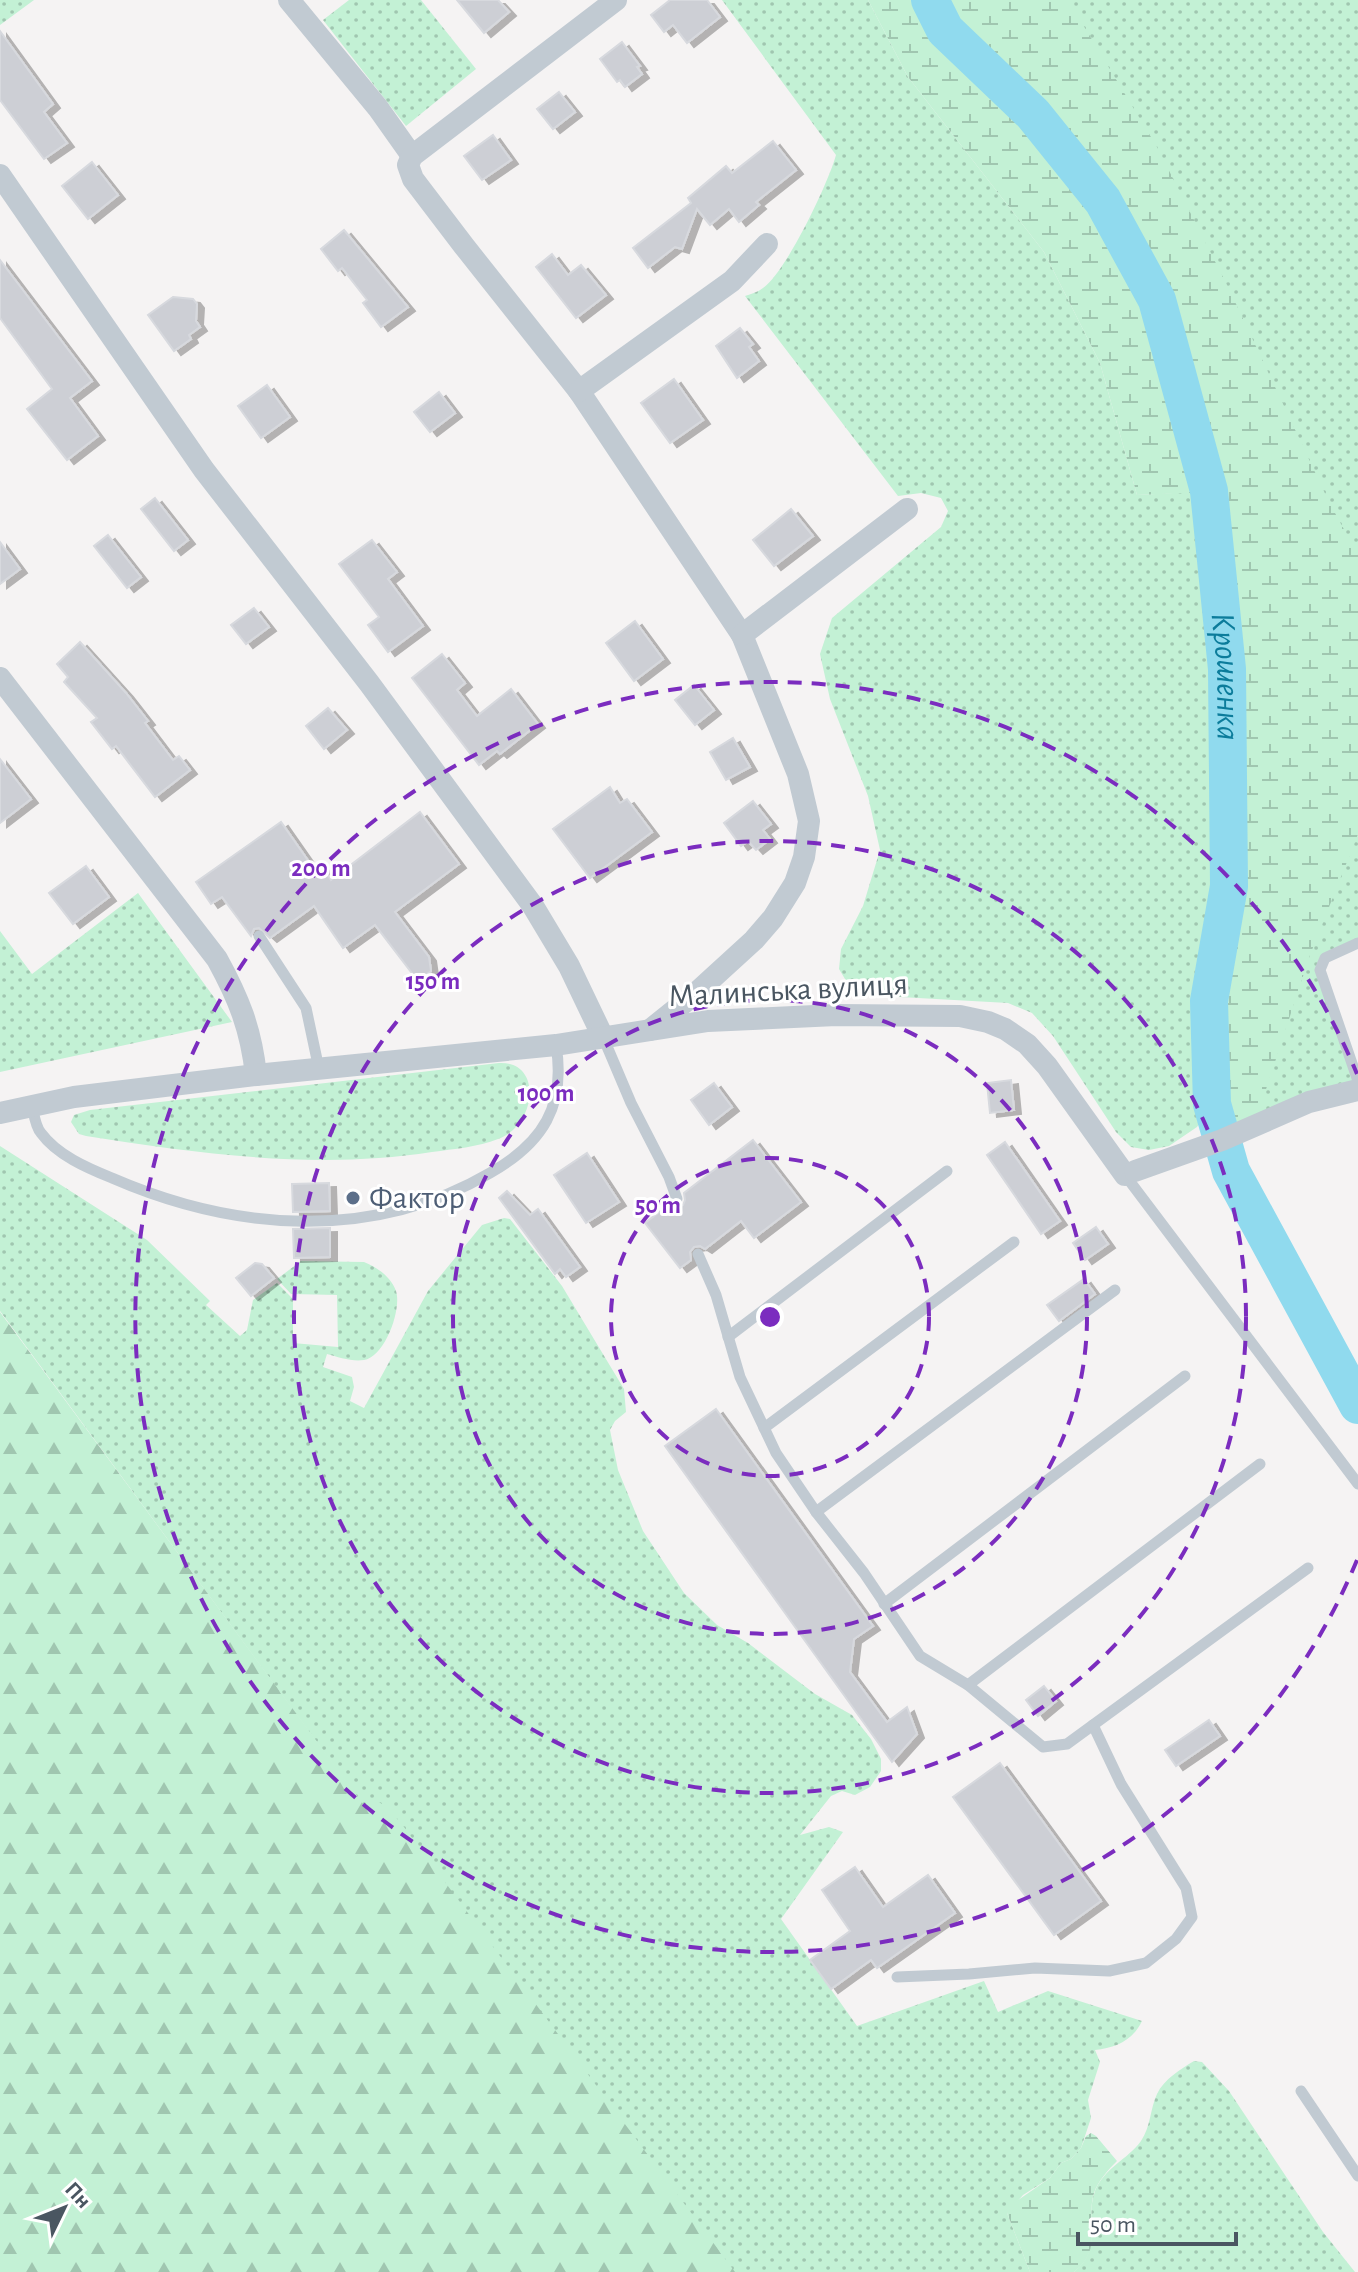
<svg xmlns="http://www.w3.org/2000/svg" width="1358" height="2272" viewBox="0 0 1358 2272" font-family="'Alegreya Sans',sans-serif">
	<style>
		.green { fill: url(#green-dots) }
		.forest { fill: url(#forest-firs) }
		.wetland { fill: url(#wetland-marsh) }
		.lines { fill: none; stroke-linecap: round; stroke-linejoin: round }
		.river { stroke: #90daee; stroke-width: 38 }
		.building { fill: #cdcfd5; stroke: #d7d9de; stroke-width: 2; filter: url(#shadow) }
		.service { stroke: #c1cad2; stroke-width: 11 }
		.minor { stroke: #c1cad2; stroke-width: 22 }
		.ring { fill: none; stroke: #7b2cbf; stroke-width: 4; stroke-dasharray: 14 10 }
		.service-dot { fill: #5c6f8a; stroke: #fff; stroke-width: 3 }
		.labels { text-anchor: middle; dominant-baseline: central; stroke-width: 6; stroke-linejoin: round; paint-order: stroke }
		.street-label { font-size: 32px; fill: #4a5661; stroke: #fff }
		.service-label { font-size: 32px; fill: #4e5e75; stroke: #fff; text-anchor: start }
		.water-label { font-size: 34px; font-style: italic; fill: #0c7c9b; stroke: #fff }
		.centre { fill: #7b2cbf; stroke: #fff; stroke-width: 4 }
		.ring-label { font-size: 24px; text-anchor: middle; font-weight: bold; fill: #7b2cbf; stroke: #fff; stroke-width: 6; stroke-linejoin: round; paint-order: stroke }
	</style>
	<defs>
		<pattern id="green-dots" width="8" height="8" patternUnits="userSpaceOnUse" patternTransform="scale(2)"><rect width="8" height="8" fill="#c3f1d5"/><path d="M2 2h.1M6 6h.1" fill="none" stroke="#a0c6b0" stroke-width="1.8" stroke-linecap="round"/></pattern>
		<pattern id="forest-firs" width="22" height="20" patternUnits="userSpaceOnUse" patternTransform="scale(2)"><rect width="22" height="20" fill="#c3f1d5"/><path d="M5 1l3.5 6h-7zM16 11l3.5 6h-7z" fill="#a0c6b0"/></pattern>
		<pattern id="wetland-marsh" width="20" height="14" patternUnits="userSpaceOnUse" patternTransform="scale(2)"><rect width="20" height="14" fill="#c3f1d5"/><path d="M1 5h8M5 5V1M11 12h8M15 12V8" fill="none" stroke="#a0c6b0"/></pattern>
		<filter id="shadow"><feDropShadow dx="7" dy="4" stdDeviation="0" flood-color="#0004"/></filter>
	</defs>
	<rect width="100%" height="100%" fill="#f5f3f3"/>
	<g class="green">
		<path d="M 0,0 L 34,0 L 0,25 Z"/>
		<path d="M 349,0 L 421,0 L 476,69 L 406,126 L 323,20 Z"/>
		<path d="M 722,0 L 868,0 L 908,77 L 1044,252 L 1100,363 L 1137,495 L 1209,491 L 930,0 L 1358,0 L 1358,943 L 1326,958 L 1320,970 L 1358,1081 L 1222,1140 L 1212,1105 L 1197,1127 L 1169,1146 L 1149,1150 L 1131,1147 L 1116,1132 L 1053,1036 L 1032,1013 L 1008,1003 L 864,995 L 848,984 L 839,969 L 841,949 L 863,906 L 880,850 L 868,796 L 830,699 L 820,654 L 832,618 L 941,527 L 948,511 L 941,498 L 921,493 L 898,496 L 745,296 C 751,294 758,292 763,288 C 786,272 828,184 836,155 Z"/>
		<path d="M 138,893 L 232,1022 L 0,1072 L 0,931 L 32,974 Z"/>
		<path d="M 499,1063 C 543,1061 537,1125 498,1139 C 478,1147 454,1149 432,1152 C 318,1170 200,1154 86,1136 L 79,1134 L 71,1122 L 74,1115 L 90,1110 Z"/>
		<path d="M 0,1146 L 147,1240 L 210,1301 L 206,1305 L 240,1336 L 247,1330 L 253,1300 L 277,1283 L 293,1299 L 293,1343 L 338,1347 L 337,1295 L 291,1294 L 277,1279 L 301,1261 L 364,1262 C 377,1267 391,1277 396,1291 C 402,1309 385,1357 364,1360 C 352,1362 338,1357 327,1354 L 323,1367 L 352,1377 L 354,1387 L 350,1401 L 364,1408 L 428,1291 L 482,1225 L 504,1218 L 510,1219 L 562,1286 L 624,1389 L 626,1412 L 615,1421 L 610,1430 L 618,1470 L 643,1531 L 684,1593 L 717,1625 L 748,1643 L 815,1694 L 852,1715 L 871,1739 L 881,1759 L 881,1771 L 870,1787 L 855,1795 L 842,1791 L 831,1796 L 800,1835 L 829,1827 L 843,1832 L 781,1919 L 857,2026 L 984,1981 L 998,2012 L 1048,1991 L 1142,2021 C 1133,2040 1116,2048 1095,2050 L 1100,2062 L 1088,2100 L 1091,2118 L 1081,2148 L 1071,2159 L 1061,2163 L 1050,2178 L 1023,2195 L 1007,2213 L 1030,2272 L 706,2272 L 0,1311 Z"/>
		<path d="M 1194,2061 L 1202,2062 L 1229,2091 L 1323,2232 L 1355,2272 L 1074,2272 C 1104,2248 1084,2221 1095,2191 C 1104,2168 1127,2160 1141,2141 C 1151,2126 1150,2109 1157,2094 C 1164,2079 1181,2069 1194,2061 Z"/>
	</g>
	<path class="forest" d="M 0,1312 L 366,1808 L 379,1802 L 389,1809 L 404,1827 L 735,2272 L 0,2272 Z"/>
	<g class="wetland">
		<path d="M 868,0 L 1068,0 L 1157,147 L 1229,289 L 1329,502 L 1358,555 L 1358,834 L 1310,955 L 1254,1126 L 1222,1140 L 1212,1104 L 1209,1001 L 1229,886 L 1227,669 L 1210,492 L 1137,495 L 1100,363 L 1044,252 L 908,77 Z"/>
		<path d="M 1091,2133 L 1096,2136 L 1117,2161 C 1108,2170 1098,2181 1094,2193 C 1085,2224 1104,2249 1074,2272 L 1030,2272 L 1007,2213 L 1008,2207 L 1050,2178 L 1061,2163 L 1071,2159 L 1081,2148 L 1086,2136 Z"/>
	</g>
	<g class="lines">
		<path class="river" id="s1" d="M 930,0 L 945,30 L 1033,114 L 1103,201 L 1157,300 L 1209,491 L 1227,669 L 1229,886 L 1209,1001 L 1212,1104 L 1231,1171 L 1358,1405"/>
	</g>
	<g class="building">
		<path d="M 457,0 L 498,0 L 509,12 L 484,33 Z"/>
		<path d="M 670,0 L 707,0 L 720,17 L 687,43 L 673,25 L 664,32 L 651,15 Z"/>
		<path d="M 0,31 L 53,104 L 44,112 L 67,143 L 44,159 L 0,100 Z"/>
		<path d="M 622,42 L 640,66 L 637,67 L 642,74 L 625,87 L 620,80 L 617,82 L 600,59 Z"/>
		<path d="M 559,92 L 575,112 L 553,129 L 537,109 Z"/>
		<path d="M 493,135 L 511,160 L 482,180 L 464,156 Z"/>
		<path d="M 773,141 L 796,170 L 756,202 L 759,205 L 739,222 L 729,209 L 710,225 L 697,209 L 682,249 L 675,247 L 648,268 L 633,248 L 691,203 L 688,198 L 726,166 L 732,173 Z"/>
		<path d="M 92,162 L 118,195 L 88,219 L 62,186 Z"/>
		<path d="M 344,230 L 408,307 L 381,327 L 363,303 L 367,300 L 342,268 L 338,271 L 321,249 Z"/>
		<path d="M 552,254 L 568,275 L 581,265 L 606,295 L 576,318 L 536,267 Z"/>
		<path d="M 0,260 L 92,381 L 70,398 L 98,436 L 67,460 L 27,409 L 52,389 L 0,318 Z"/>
		<path d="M 173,297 L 193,299 L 197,304 L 196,321 L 200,327 L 189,335 L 191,339 L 174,351 L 148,315 Z"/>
		<path d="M 740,328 L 753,344 L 749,347 L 759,361 L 737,378 L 716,346 Z"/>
		<path d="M 674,379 L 703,420 L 670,443 L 641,403 Z"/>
		<path d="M 267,385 L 290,417 L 261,438 L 238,406 Z"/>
		<path d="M 439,392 L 455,413 L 430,432 L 414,412 Z"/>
		<path d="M 155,498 L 188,540 L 174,551 L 141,509 Z"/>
		<path d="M 791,509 L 813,536 L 774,566 L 753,540 Z"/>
		<path d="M 108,535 L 141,577 L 127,588 L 94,546 Z"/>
		<path d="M 372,540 L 397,572 L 388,579 L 423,626 L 388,652 L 368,625 L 379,617 L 339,564 Z"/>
		<path d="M 0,542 L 20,569 L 0,584 Z"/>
		<path d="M 254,608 L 269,627 L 246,644 L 231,625 Z"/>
		<path d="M 635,621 L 663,659 L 634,681 L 606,643 Z"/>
		<path d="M 80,642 L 126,693 L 148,721 L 145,723 L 173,760 L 179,756 L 190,770 L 155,797 L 116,746 L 112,749 L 91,722 L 97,718 L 64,682 L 68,677 L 57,664 Z"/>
		<path d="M 442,654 L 465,683 L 457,690 L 477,716 L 511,689 L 538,724 L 500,754 L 497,751 L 479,765 L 412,678 Z"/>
		<path d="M 694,685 L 714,710 L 695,725 L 675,700 Z"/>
		<path d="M 328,708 L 347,730 L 324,749 L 306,726 Z"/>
		<path d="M 733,738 L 750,767 L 726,780 L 710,752 Z"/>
		<path d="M 0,759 L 31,799 L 0,823 Z"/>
		<path d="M 610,787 L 620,803 L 627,799 L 652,832 L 590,878 L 553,829 Z"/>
		<path d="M 753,801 L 771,824 L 763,830 L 770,839 L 756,850 L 748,841 L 741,846 L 724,823 Z"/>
		<path d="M 420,812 L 459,864 L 395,912 L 429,957 L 431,971 L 418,981 L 375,925 L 343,948 L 314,906 L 270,938 L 259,928 L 254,929 L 251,936 L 222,897 L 211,904 L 196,882 L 281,822 L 314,869 L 321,865 L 331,880 Z"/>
		<path d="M 86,866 L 109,897 L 73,924 L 49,893 Z"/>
		<path d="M 1011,1080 L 1014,1110 L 990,1113 L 987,1083 Z"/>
		<path d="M 714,1083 L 732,1107 L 709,1125 L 691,1100 Z"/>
		<path d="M 753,1140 L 801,1202 L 754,1238 L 741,1221 L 705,1249 L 700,1246 L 694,1247 L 690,1252 L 691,1260 L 680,1268 L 645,1223 L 670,1204 L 676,1207 L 683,1205 L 685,1200 L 684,1193 Z"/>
		<path d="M 1005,1142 L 1060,1221 L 1041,1234 L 987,1155 Z"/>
		<path d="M 587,1153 L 619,1202 L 586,1223 L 554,1175 Z"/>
		<path d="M 329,1183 L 330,1211 L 293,1212 L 292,1184 Z"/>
		<path d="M 507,1191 L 530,1215 L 538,1209 L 580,1267 L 566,1277 L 560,1269 L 555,1274 L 499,1198 Z"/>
		<path d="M 1096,1227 L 1108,1244 L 1085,1260 L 1073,1243 Z"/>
		<path d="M 330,1228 L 330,1257 L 294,1258 L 293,1229 Z"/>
		<path d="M 255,1263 L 262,1264 L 274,1278 L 251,1296 L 236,1278 Z"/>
		<path d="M 1084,1279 L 1095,1294 L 1059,1321 L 1047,1305 Z"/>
		<path d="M 716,1409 L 873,1626 L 854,1639 L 850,1672 L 887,1722 L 907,1707 L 917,1734 L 892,1762 L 665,1446 Z"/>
		<path d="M 1044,1686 L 1056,1701 L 1038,1716 L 1026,1700 Z"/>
		<path d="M 1209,1720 L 1220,1736 L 1176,1766 L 1165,1750 Z"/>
		<path d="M 1000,1763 L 1101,1901 L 1054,1935 L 953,1797 Z"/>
		<path d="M 855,1867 L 883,1907 L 928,1875 L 955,1913 L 877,1968 L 871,1960 L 831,1989 L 810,1960 L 850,1931 L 822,1890 Z"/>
	</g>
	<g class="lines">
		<g class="service">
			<path d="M 259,936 L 306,1008 L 319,1069"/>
			<path d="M 1358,943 L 1325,958 L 1320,970 L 1358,1081"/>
			<path d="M 603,1037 L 631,1103 L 669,1177 L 677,1199"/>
			<path d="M 32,1105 C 34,1114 35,1126 41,1133 C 57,1155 87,1168 112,1178 C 234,1231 372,1242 490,1173 C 543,1143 566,1106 556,1045"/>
			<path d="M 1125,1175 L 1358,1484"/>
			<path d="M 698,1254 L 716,1295 L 740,1377 L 776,1453 L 816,1512 L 864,1573 L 920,1656 L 968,1685 L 1043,1747 L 1067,1744 L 1308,1568"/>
			<path d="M 728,1337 L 947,1171"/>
			<path d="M 764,1428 L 1014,1242"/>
			<path d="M 816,1512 L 1115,1290"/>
			<path d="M 884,1604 L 1185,1376"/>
			<path d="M 968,1685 L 1260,1464"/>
			<path d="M 897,1977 L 969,1974 L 1035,1968 L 1109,1971 L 1146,1963 L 1176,1939 L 1192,1917 L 1186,1888 L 1121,1784 L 1093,1725"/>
			<path d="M 1301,2091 L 1358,2176"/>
		</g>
		<g class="minor">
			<path d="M 289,0 L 378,108 L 412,156"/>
			<path d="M 616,0 L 412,156 L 408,165 L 413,179 L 464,246 L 579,391 L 742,635 L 798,774 L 809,821 L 804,857 L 795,883 L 773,918 L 754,940 L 696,993 L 650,1030"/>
			<path d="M 0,175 L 204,470 L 369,683 L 533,906 L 569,966 L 603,1037"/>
			<path d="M 579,391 L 732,281 L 767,244"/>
			<path d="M 742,635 L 907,509"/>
			<path d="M 0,678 L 217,959 C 239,999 251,1029 256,1075"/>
			<path d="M 0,1113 L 74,1097 L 256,1075 L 556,1045 L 708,1021 L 836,1015 L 960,1016 L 988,1022 L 1005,1029 L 1027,1044 L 1047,1066 L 1125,1175"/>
			<path d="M 1135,1171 L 1222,1140 L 1309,1102 L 1358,1090"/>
		</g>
	</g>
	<g class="ring">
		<circle cx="770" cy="1317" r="159"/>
		<circle cx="770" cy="1317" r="317"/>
		<circle cx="770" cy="1317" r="476"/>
		<path d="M1357 1560A635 635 0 1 1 1357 1074"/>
	</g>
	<circle class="service-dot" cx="353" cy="1198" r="8"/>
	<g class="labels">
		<g class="street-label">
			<text transform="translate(788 990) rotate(-3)">Малинська вулиця</text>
		</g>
		<g class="service-label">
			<text x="369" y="1198">Фактор</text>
		</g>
		<g class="water-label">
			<text stroke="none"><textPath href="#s1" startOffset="764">Крошенка</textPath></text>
		</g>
	</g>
	<circle cx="770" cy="1317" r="12" class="centre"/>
	<g class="ring-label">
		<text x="321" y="876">200 m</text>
		<text x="433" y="989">150 m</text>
		<text x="546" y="1101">100 m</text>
		<text x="658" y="1213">50 m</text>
	</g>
	<g transform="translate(64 2208) rotate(47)" stroke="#ffffff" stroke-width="6" paint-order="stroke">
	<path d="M0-6L14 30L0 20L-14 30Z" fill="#4a5661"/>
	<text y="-12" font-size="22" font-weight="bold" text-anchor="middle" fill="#4a5661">Пн</text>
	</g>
	<path d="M1078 2232v12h158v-12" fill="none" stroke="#4a5661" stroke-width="4"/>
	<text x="1090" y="2232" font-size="24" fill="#4a5661" stroke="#ffffff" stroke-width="6" paint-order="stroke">50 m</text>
</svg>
